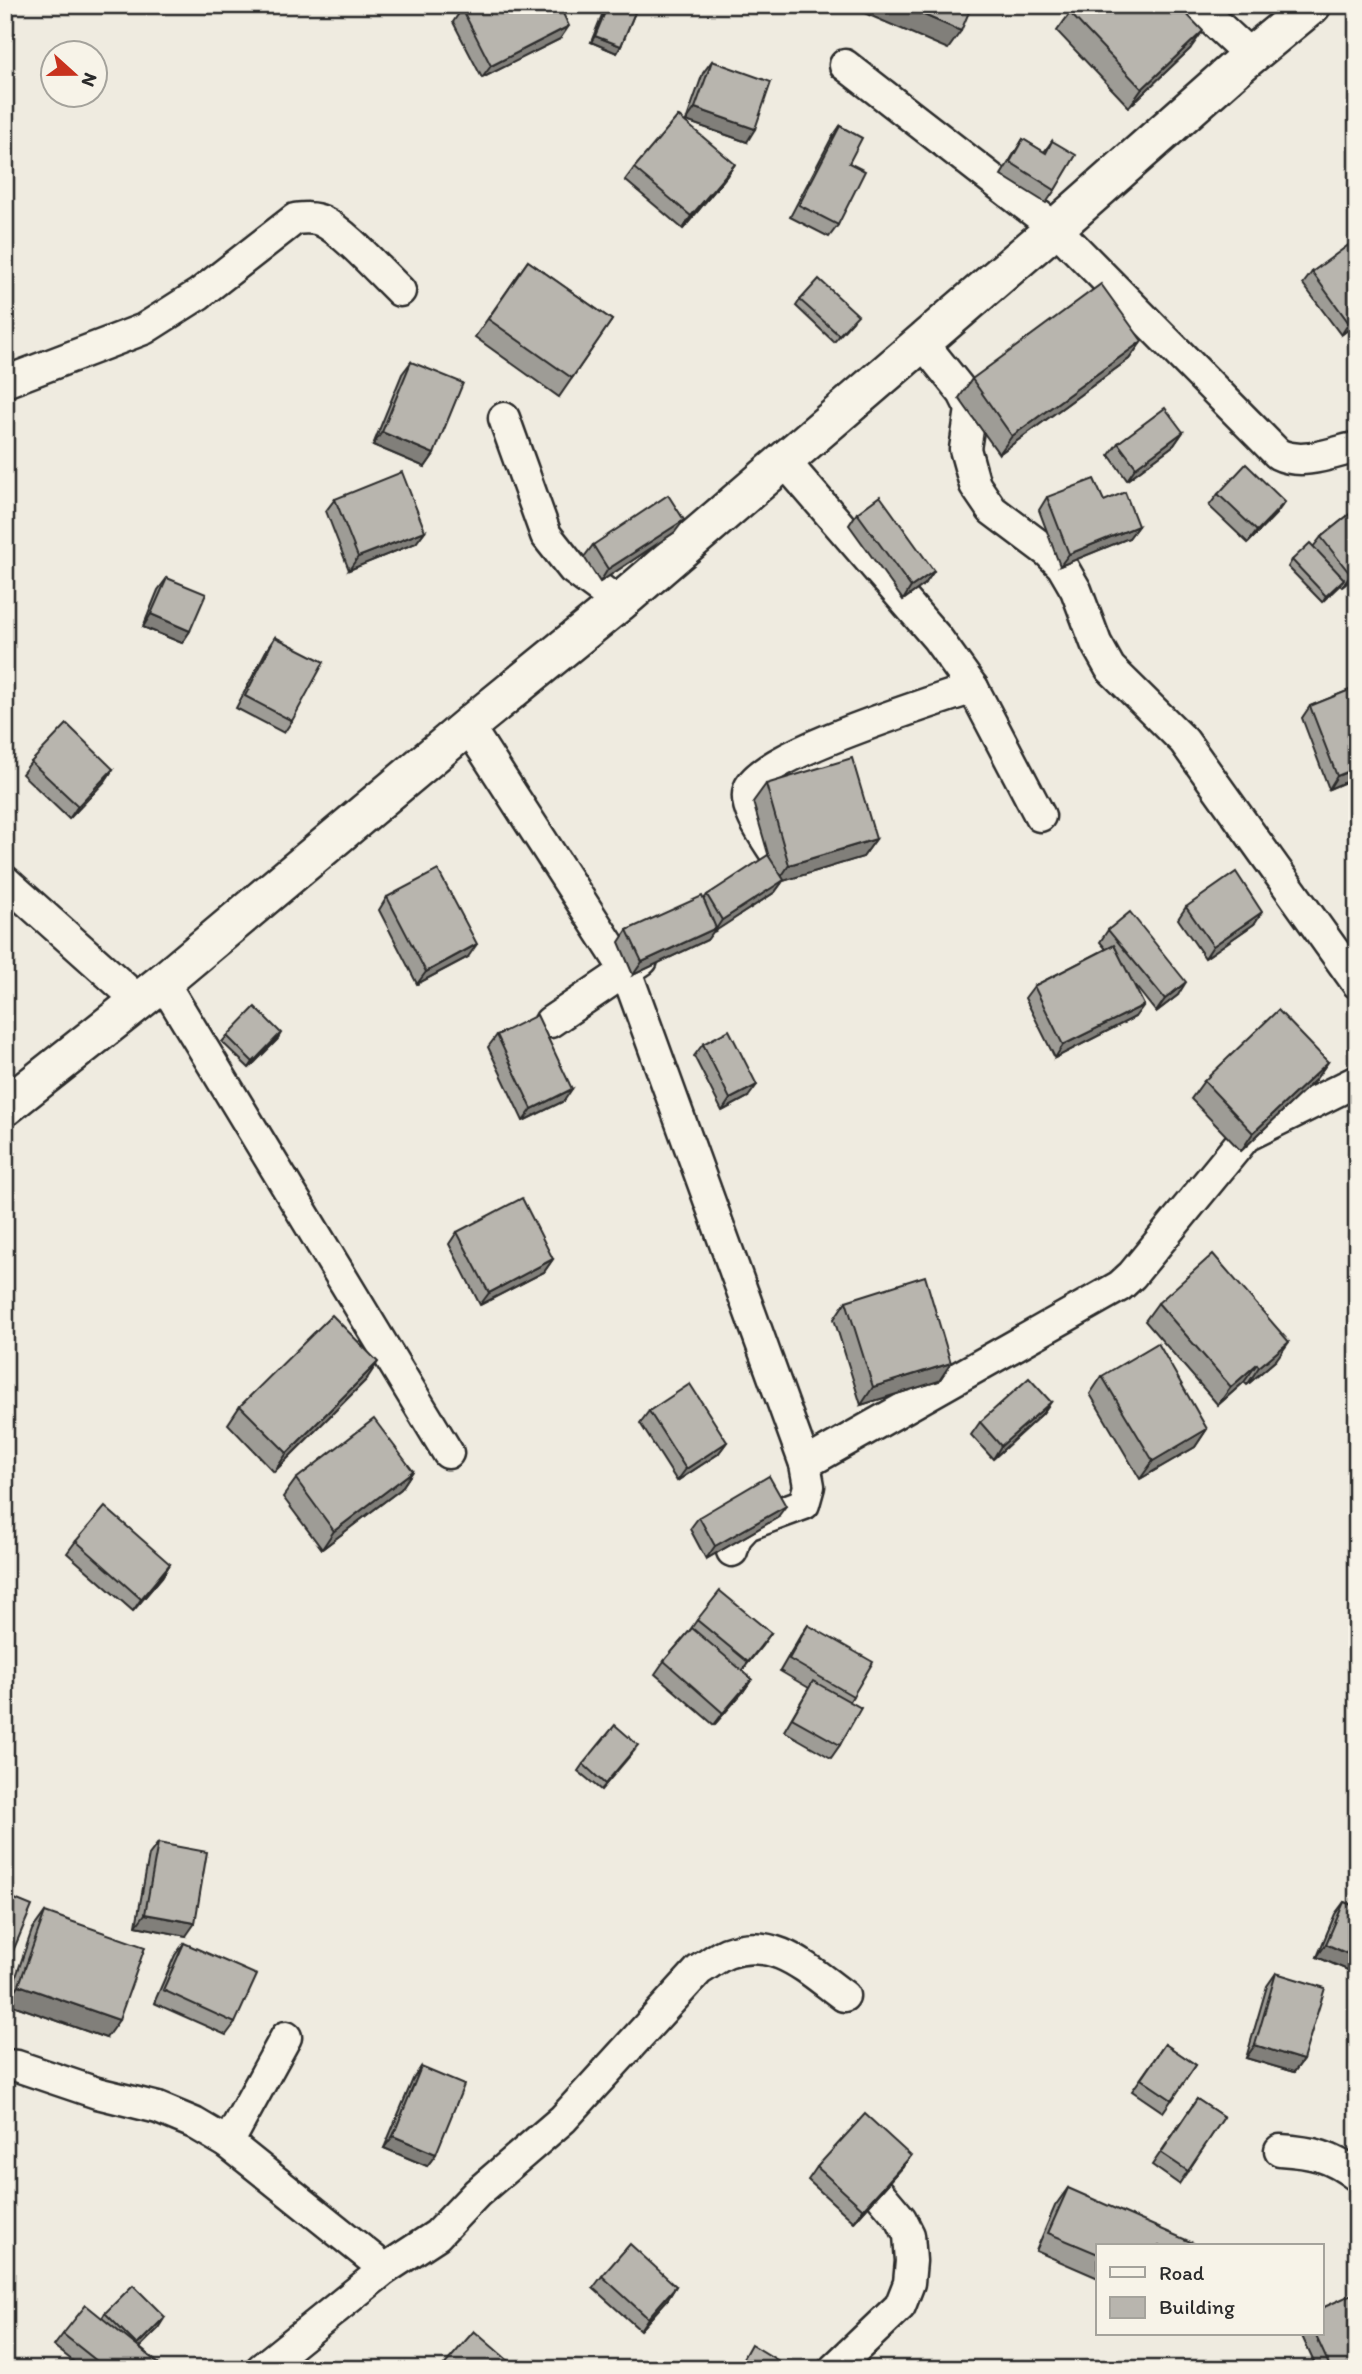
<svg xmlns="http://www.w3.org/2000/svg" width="1362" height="2374" viewBox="0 0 1362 2374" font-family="Itim,sans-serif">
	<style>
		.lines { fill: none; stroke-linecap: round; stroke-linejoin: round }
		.minor-casing { stroke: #2b2b2b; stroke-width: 35 }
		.tertiary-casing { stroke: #2b2b2b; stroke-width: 42 }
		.minor { stroke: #f7f3e8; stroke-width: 30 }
		.tertiary { stroke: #f7f3e8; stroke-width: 37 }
		.wall { fill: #9e9c96; stroke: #2b2b2b; stroke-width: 2 }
		.shaded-wall { fill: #817f7a; stroke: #2b2b2b; stroke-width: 2 }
		.building { fill: #b8b5ae; stroke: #2b2b2b; stroke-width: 2 }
	</style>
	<rect width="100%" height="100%" fill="#efebe0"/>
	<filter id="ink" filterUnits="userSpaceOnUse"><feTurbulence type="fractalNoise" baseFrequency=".0143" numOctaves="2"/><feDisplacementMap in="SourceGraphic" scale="14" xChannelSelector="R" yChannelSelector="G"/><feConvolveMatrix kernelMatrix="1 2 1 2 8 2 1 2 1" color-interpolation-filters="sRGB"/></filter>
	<g filter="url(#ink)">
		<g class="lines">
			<defs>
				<g id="minor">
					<path d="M 1196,5 L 1251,56"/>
					<path d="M 845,65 L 1055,228 L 1278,454 C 1302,466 1332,453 1357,447"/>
					<path d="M 922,342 L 963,393 L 971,409 L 965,449 L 975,485 L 992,510 L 1048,552 L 1062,566 L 1076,590 L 1096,643 L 1110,668 L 1184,741 L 1357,983"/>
					<path d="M 5,382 L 144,329 L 199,294 L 295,219 C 304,218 313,217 322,221 C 345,232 380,272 400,291"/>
					<path d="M 504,418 L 546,535 L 573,569 L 619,603"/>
					<path d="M 785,462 L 937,638 L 973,688 L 1040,816"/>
					<path d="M 468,726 L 626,971 L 805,1464 L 809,1486 L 804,1504 L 747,1525 L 736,1537 L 732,1551"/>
					<path d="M 777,864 L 777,856 C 767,840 742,807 749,789 C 762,754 933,702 973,688"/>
					<path d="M 5,881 L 139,1001"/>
					<path d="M 163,982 L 448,1453"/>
					<path d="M 550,1022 L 642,960"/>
					<path d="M 805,1464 L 1120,1286 L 1132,1275 L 1246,1136 L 1357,1081"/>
					<path d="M 5,2065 L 17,2066 L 97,2093 L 158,2108 L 194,2123 L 228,2143 L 385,2269"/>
					<path d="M 228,2143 L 286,2037"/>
					<path d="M 1280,2150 C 1312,2152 1331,2156 1357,2176"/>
					<path d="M 261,2369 L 385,2269 L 437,2235 L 477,2193 L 563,2119 L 699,1970 C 708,1965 717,1957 727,1953 C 775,1935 808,1970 844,1996"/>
					<path d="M 834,2369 L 900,2306 L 909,2283 L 911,2261 L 909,2235 L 901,2219 L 879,2193"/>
				</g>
				<path id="tertiary" d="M 5,1107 L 163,982 L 468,726 L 619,603 L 1055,228 L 1238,66 L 1312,5"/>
			</defs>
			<use href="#minor" class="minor-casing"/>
			<use href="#tertiary" class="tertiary-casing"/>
			<use href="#minor" class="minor"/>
			<use href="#tertiary" class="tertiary"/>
		</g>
		<g class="wall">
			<path d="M 606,5 L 638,5 L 621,46 L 617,53 L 591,42 Z"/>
			<path d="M 462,9 L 560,39 L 482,78 L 453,22 Z"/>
			<path d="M 1070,13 L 1190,49 L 1129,107 L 1057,31 Z"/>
			<path d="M 712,61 L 747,142 L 686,121 L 703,73 Z"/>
			<path d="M 840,126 L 849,163 L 838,225 L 829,237 L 790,217 L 831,139 Z"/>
			<path d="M 1023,139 L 1044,152 L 1052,141 L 1055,190 L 1046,203 L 1001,175 Z"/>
			<path d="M 735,164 L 726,177 L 683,229 L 625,180 L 634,168 Z"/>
			<path d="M 1357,245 L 1357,323 L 1341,335 L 1303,284 L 1312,272 Z"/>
			<path d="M 528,261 L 612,320 L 559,397 L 475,337 Z"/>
			<path d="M 800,300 L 853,321 L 834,342 L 796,306 Z"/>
			<path d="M 1142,341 L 1129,359 L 999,454 L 959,398 L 972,379 Z"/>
			<path d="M 411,362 L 434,454 L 425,467 L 373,445 L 402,374 Z"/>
			<path d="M 1183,432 L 1174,445 L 1127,480 L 1109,455 L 1118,443 Z"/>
			<path d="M 1218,494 L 1276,514 L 1248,543 L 1209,506 Z"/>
			<path d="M 1047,497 L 1104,501 L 1138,526 L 1129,538 L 1060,566 L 1039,510 Z"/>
			<path d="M 335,499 L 425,531 L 416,543 L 349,570 L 326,511 Z"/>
			<path d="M 1357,508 L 1357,575 L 1342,587 L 1340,585 L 1322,602 L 1288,567 L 1292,560 L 1313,547 L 1321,537 Z"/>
			<path d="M 857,513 L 934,571 L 925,584 L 903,600 L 849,525 Z"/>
			<path d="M 675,532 L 600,582 L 584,557 L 593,545 Z"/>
			<path d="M 167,578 L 190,631 L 182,643 L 143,627 L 158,590 Z"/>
			<path d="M 275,637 L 292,721 L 284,733 L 236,708 L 267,649 Z"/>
			<path d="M 1357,687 L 1357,777 L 1329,789 L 1302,718 L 1310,706 Z"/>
			<path d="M 31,762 L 113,769 L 105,781 L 69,819 L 22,774 Z"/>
			<path d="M 766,784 L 876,839 L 863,857 L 783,881 L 775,892 L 713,932 L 707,940 L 633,975 L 619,942 L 627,930 L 703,900 L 707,895 L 769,857 L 753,802 Z"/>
			<path d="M 387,897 L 468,957 L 417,984 L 379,910 Z"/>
			<path d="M 1186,907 L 1254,924 L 1205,958 L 1178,919 Z"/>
			<path d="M 1108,930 L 1178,995 L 1156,1012 L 1133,983 L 1135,1017 L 1055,1058 L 1025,998 L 1034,986 L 1106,949 L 1100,942 Z"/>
			<path d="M 497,1035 L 564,1101 L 523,1121 L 488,1047 Z"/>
			<path d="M 227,1036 L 277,1040 L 249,1068 L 222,1042 Z"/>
			<path d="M 703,1044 L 748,1097 L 722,1111 L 694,1056 Z"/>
			<path d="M 1328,1062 L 1315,1080 L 1241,1151 L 1191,1099 L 1204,1081 Z"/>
			<path d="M 457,1232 L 553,1259 L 544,1272 L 480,1305 L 449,1244 Z"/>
			<path d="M 846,1301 L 951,1363 L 939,1381 L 861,1405 L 834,1319 Z"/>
			<path d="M 1158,1303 L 1276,1360 L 1247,1385 L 1244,1382 L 1218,1405 L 1145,1321 Z"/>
			<path d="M 1102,1376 L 1207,1429 L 1195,1447 L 1140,1479 L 1090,1394 Z"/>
			<path d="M 366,1380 L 274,1472 L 228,1424 L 240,1406 Z"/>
			<path d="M 1051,1402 L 1042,1414 L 993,1459 L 971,1435 L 980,1422 Z"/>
			<path d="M 649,1411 L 727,1442 L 718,1454 L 677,1481 L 640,1423 Z"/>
			<path d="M 413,1471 L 401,1489 L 322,1549 L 283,1497 L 296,1479 Z"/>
			<path d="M 699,1517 L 777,1518 L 706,1559 L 690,1529 Z"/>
			<path d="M 76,1541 L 170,1564 L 162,1577 L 133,1611 L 67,1553 Z"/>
			<path d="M 697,1620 L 771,1633 L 742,1671 L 752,1679 L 743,1692 L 714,1725 L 655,1674 L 664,1661 L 688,1633 Z"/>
			<path d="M 808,1625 L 853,1696 L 850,1701 L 840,1745 L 831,1758 L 784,1731 L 809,1688 L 780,1671 L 799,1638 Z"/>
			<path d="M 634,1751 L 601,1790 L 578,1771 L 583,1764 Z"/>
			<path d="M 158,1843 L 186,1936 L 136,1926 L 149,1855 Z"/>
			<path d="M 1344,1902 L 1357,1907 L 1357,1961 L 1350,1971 L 1317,1957 L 1335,1914 Z"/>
			<path d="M 45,1912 L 106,2038 L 7,2003 L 32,1930 Z"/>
			<path d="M 184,1943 L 235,2023 L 226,2035 L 154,2003 L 175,1955 Z"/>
			<path d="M 1276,1973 L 1303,2060 L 1294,2072 L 1246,2058 L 1267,1986 Z"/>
			<path d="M 1165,2044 L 1196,2065 L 1163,2112 L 1132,2091 Z"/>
			<path d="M 421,2067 L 436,2154 L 427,2166 L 384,2148 L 413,2079 Z"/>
			<path d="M 1197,2099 L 1224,2117 L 1179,2184 L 1152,2165 Z"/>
			<path d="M 817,2167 L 902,2168 L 854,2222 L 808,2180 Z"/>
			<path d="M 1068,2188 L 1098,2246 L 1098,2278 L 1036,2251 L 1055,2206 Z"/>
			<path d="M 602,2276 L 676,2286 L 668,2299 L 640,2330 L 593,2288 Z"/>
			<path d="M 105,2313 L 157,2330 L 139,2347 L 165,2369 L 83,2369 L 54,2346 L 63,2334 L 102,2318 Z"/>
			<path d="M 1301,2334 L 1322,2334 L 1357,2369 L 1317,2369 Z"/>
		</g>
		<g class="shaded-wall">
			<path d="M 857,5 L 901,5 L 961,31 L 948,49 L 855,9 Z"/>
			<path d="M 569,26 L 560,39 L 482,78 L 491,66 Z"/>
			<path d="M 1203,31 L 1190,49 L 1129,107 L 1142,89 Z"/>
			<path d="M 595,36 L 621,46 L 617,53 L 591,42 Z"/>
			<path d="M 695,108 L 755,129 L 747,142 L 686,121 Z"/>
			<path d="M 735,164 L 726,177 L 683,229 L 691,216 Z"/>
			<path d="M 1357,317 L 1357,323 L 1341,335 L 1349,323 Z"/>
			<path d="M 1142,341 L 1129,359 L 999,454 L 1012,436 Z"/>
			<path d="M 382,432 L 434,454 L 425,467 L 373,445 Z"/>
			<path d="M 1183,432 L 1174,445 L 1127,480 L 1136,467 Z"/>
			<path d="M 1285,502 L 1276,514 L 1248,543 L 1257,531 Z"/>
			<path d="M 684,520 L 675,532 L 600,582 L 608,569 Z"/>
			<path d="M 1138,526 L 1129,538 L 1060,566 L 1069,554 Z"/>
			<path d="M 425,531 L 416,543 L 349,570 L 358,557 Z"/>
			<path d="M 1357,570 L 1357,575 L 1342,587 L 1351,575 Z"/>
			<path d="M 934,571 L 925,584 L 903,600 L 911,587 Z"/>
			<path d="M 1344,579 L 1339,585 L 1322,602 L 1326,596 Z"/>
			<path d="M 151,614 L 190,631 L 182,643 L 143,627 Z"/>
			<path d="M 1357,768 L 1357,777 L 1329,789 L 1337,776 Z"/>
			<path d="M 113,769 L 105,781 L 69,819 L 78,806 Z"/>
			<path d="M 876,839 L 863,857 L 783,881 L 775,892 L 714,932 L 722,920 L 777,883 L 789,865 Z"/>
			<path d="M 1262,912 L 1254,924 L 1205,958 L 1213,946 Z"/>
			<path d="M 716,928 L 707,940 L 633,975 L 642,962 Z"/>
			<path d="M 477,944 L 468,957 L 417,984 L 426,972 Z"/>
			<path d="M 1186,982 L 1178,995 L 1156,1012 L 1165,999 Z"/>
			<path d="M 1144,1005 L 1135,1017 L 1055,1058 L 1063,1045 Z"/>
			<path d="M 281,1033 L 277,1040 L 249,1068 L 253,1062 Z"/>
			<path d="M 1328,1062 L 1315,1080 L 1241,1151 L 1253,1133 Z"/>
			<path d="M 757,1085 L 748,1097 L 722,1111 L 730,1099 Z"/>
			<path d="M 572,1089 L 564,1101 L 523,1121 L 532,1109 Z"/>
			<path d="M 553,1259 L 544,1272 L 480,1305 L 489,1293 Z"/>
			<path d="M 1289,1342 L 1276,1360 L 1247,1385 L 1259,1367 Z"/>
			<path d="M 378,1362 L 366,1380 L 274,1472 L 287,1453 Z"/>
			<path d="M 951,1363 L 939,1381 L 861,1405 L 873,1387 Z"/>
			<path d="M 1257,1364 L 1244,1382 L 1218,1405 L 1231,1387 Z"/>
			<path d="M 1051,1402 L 1042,1414 L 993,1459 L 1001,1446 Z"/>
			<path d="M 1207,1429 L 1195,1447 L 1140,1479 L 1153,1461 Z"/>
			<path d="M 727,1442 L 718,1454 L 677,1481 L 686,1469 Z"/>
			<path d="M 413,1471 L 401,1489 L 322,1549 L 334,1531 Z"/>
			<path d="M 786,1506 L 777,1518 L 706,1559 L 715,1546 Z"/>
			<path d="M 170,1564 L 162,1577 L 133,1611 L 141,1599 Z"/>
			<path d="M 771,1633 L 762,1646 L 739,1674 L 748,1662 Z"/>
			<path d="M 752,1679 L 743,1692 L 714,1725 L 723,1713 Z"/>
			<path d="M 145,1914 L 195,1923 L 186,1936 L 136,1926 Z"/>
			<path d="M 1326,1944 L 1357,1958 L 1357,1961 L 1350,1971 L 1317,1957 Z"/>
			<path d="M 19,1985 L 119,2020 L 106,2038 L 7,2003 Z"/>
			<path d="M 1255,2045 L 1303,2060 L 1294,2072 L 1246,2058 Z"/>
			<path d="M 393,2136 L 436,2154 L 427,2166 L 384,2148 Z"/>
			<path d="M 911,2156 L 902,2168 L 854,2222 L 863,2209 Z"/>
			<path d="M 676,2286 L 668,2299 L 640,2330 L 648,2318 Z"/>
			<path d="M 165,2317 L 157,2330 L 129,2358 L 137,2345 Z"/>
			<path d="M 1357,2361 L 1357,2369 L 1340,2369 Z"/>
		</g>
		<g class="building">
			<path d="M 469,5 L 559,5 L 569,26 L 491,66 L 462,9 Z"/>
			<path d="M 608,5 L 638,5 L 621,46 L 595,36 Z"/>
			<path d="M 901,5 L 972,5 L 961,31 Z"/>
			<path d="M 1078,5 L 1178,5 L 1203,31 L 1142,89 L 1070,13 Z"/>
			<path d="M 712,61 L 771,82 L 755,129 L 695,108 Z"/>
			<path d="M 678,116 L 735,164 L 691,216 L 634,168 Z"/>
			<path d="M 840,126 L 862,138 L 849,163 L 865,171 L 838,225 L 799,205 Z"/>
			<path d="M 1023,139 L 1046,153 L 1052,141 L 1076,155 L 1055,190 L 1010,162 Z"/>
			<path d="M 1354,241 L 1357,245 L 1357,317 L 1349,323 L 1312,272 Z"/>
			<path d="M 528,261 L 612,320 L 572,378 L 488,319 Z"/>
			<path d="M 819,279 L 858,315 L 839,335 L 800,300 Z"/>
			<path d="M 1101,284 L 1142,341 L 1012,436 L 972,379 Z"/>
			<path d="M 411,362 L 463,383 L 434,454 L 382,432 Z"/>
			<path d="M 1165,408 L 1183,432 L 1136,467 L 1118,443 Z"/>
			<path d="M 1246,464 L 1285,502 L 1257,531 L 1218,494 Z"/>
			<path d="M 402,472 L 425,531 L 358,557 L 335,499 Z"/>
			<path d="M 1094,479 L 1104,501 L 1125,492 L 1138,526 L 1069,554 L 1047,497 Z"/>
			<path d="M 668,495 L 684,520 L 608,569 L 593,545 Z"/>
			<path d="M 880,496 L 934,571 L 911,587 L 857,513 Z"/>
			<path d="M 1357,508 L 1357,570 L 1351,575 L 1321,537 Z"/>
			<path d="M 1310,543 L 1344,579 L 1326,596 L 1292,560 Z"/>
			<path d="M 167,578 L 206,594 L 190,631 L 151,614 Z"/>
			<path d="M 275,637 L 324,662 L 292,721 L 245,696 Z"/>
			<path d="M 1357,687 L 1357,768 L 1337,776 L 1310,706 Z"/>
			<path d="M 67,724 L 113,769 L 78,806 L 31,762 Z"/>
			<path d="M 852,758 L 876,839 L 789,865 L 766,784 Z"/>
			<path d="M 768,855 L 784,880 L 722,920 L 707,895 Z"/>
			<path d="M 438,870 L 477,944 L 426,972 L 387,897 Z"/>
			<path d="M 1236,872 L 1262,912 L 1213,946 L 1186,907 Z"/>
			<path d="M 702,896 L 716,928 L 642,962 L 627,930 Z"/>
			<path d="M 1130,912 L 1186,982 L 1165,999 L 1108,930 Z"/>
			<path d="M 1114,945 L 1144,1005 L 1063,1045 L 1034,986 Z"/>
			<path d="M 255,1007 L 281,1033 L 253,1062 L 227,1036 Z"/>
			<path d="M 1278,1010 L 1328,1062 L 1253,1133 L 1204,1081 Z"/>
			<path d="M 537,1015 L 572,1089 L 532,1109 L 497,1035 Z"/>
			<path d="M 729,1030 L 757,1085 L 730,1099 L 703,1044 Z"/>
			<path d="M 522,1198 L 553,1259 L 489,1293 L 457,1232 Z"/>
			<path d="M 1213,1254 L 1289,1342 L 1259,1367 L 1257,1364 L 1231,1387 L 1158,1303 Z"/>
			<path d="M 925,1276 L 951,1363 L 873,1387 L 846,1301 Z"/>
			<path d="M 332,1315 L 378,1362 L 287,1453 L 240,1406 Z"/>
			<path d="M 1158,1343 L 1207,1429 L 1153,1461 L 1102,1376 Z"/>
			<path d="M 1029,1378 L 1051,1402 L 1001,1446 L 980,1422 Z"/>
			<path d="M 690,1384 L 727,1442 L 686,1469 L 649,1411 Z"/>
			<path d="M 374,1419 L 413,1471 L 334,1531 L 296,1479 Z"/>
			<path d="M 769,1476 L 786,1506 L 715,1546 L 699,1517 Z"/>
			<path d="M 105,1507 L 170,1564 L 141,1599 L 76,1541 Z"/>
			<path d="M 720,1591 L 771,1633 L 748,1662 L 697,1620 Z"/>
			<path d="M 808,1625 L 873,1662 L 853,1696 L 789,1659 Z"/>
			<path d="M 692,1628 L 752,1679 L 723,1713 L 664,1661 Z"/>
			<path d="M 813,1681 L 861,1708 L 840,1745 L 792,1718 Z"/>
			<path d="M 615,1725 L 638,1745 L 605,1784 L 583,1764 Z"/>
			<path d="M 158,1843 L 207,1852 L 195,1923 L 145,1914 Z"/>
			<path d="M 5,1895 L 32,1906 L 5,1970 Z"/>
			<path d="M 1344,1902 L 1357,1907 L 1357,1958 L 1326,1944 Z"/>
			<path d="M 45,1912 L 145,1947 L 119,2020 L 19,1985 Z"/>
			<path d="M 184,1943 L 257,1975 L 235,2023 L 163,1990 Z"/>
			<path d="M 1276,1973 L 1325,1988 L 1303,2060 L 1255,2045 Z"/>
			<path d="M 1165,2044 L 1196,2065 L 1172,2100 L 1141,2079 Z"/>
			<path d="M 421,2067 L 464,2085 L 436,2154 L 393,2136 Z"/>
			<path d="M 1197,2099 L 1224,2117 L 1188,2171 L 1161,2153 Z"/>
			<path d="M 865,2114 L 911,2156 L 863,2209 L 817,2167 Z"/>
			<path d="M 1068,2188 L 1193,2243 L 1191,2246 L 1098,2246 L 1098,2254 L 1048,2233 Z"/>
			<path d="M 630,2244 L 676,2286 L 648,2318 L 602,2276 Z"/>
			<path d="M 133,2285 L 165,2317 L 137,2345 L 105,2313 Z"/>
			<path d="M 1357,2292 L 1357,2361 L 1340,2369 L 1331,2369 L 1315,2334 L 1322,2334 L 1322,2308 Z"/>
			<path d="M 86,2305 L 165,2369 L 107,2369 L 63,2334 Z"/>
			<path d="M 474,2331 L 518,2369 L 441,2369 Z"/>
			<path d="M 751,2344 L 792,2369 L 737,2369 Z"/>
			<path d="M 1024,2361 L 1041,2369 L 1021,2369 Z"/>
		</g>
	</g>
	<rect width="1362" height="2374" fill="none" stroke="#f7f3e8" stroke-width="28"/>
	<rect x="14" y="14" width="1334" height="2346" fill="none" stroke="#2b2b2b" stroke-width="2.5" filter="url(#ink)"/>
	<rect x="1096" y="2244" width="228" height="91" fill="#f7f3e8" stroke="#a5a39c" stroke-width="2"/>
	<rect x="1110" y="2267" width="35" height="10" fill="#f7f3e8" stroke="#a5a39c" stroke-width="2"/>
	<text x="1159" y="2280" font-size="21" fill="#2b2b2b">Road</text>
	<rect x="1110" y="2297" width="35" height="21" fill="#b8b5ae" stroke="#a5a39c" stroke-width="2"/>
	<text x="1159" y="2314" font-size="21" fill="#2b2b2b">Building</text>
	<g transform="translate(74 74) rotate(111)"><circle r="33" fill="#f7f3e8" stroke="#a5a39c" stroke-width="2"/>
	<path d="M0-5L12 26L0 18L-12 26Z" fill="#c8321e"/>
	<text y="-10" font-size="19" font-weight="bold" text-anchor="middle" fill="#2b2b2b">N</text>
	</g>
</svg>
